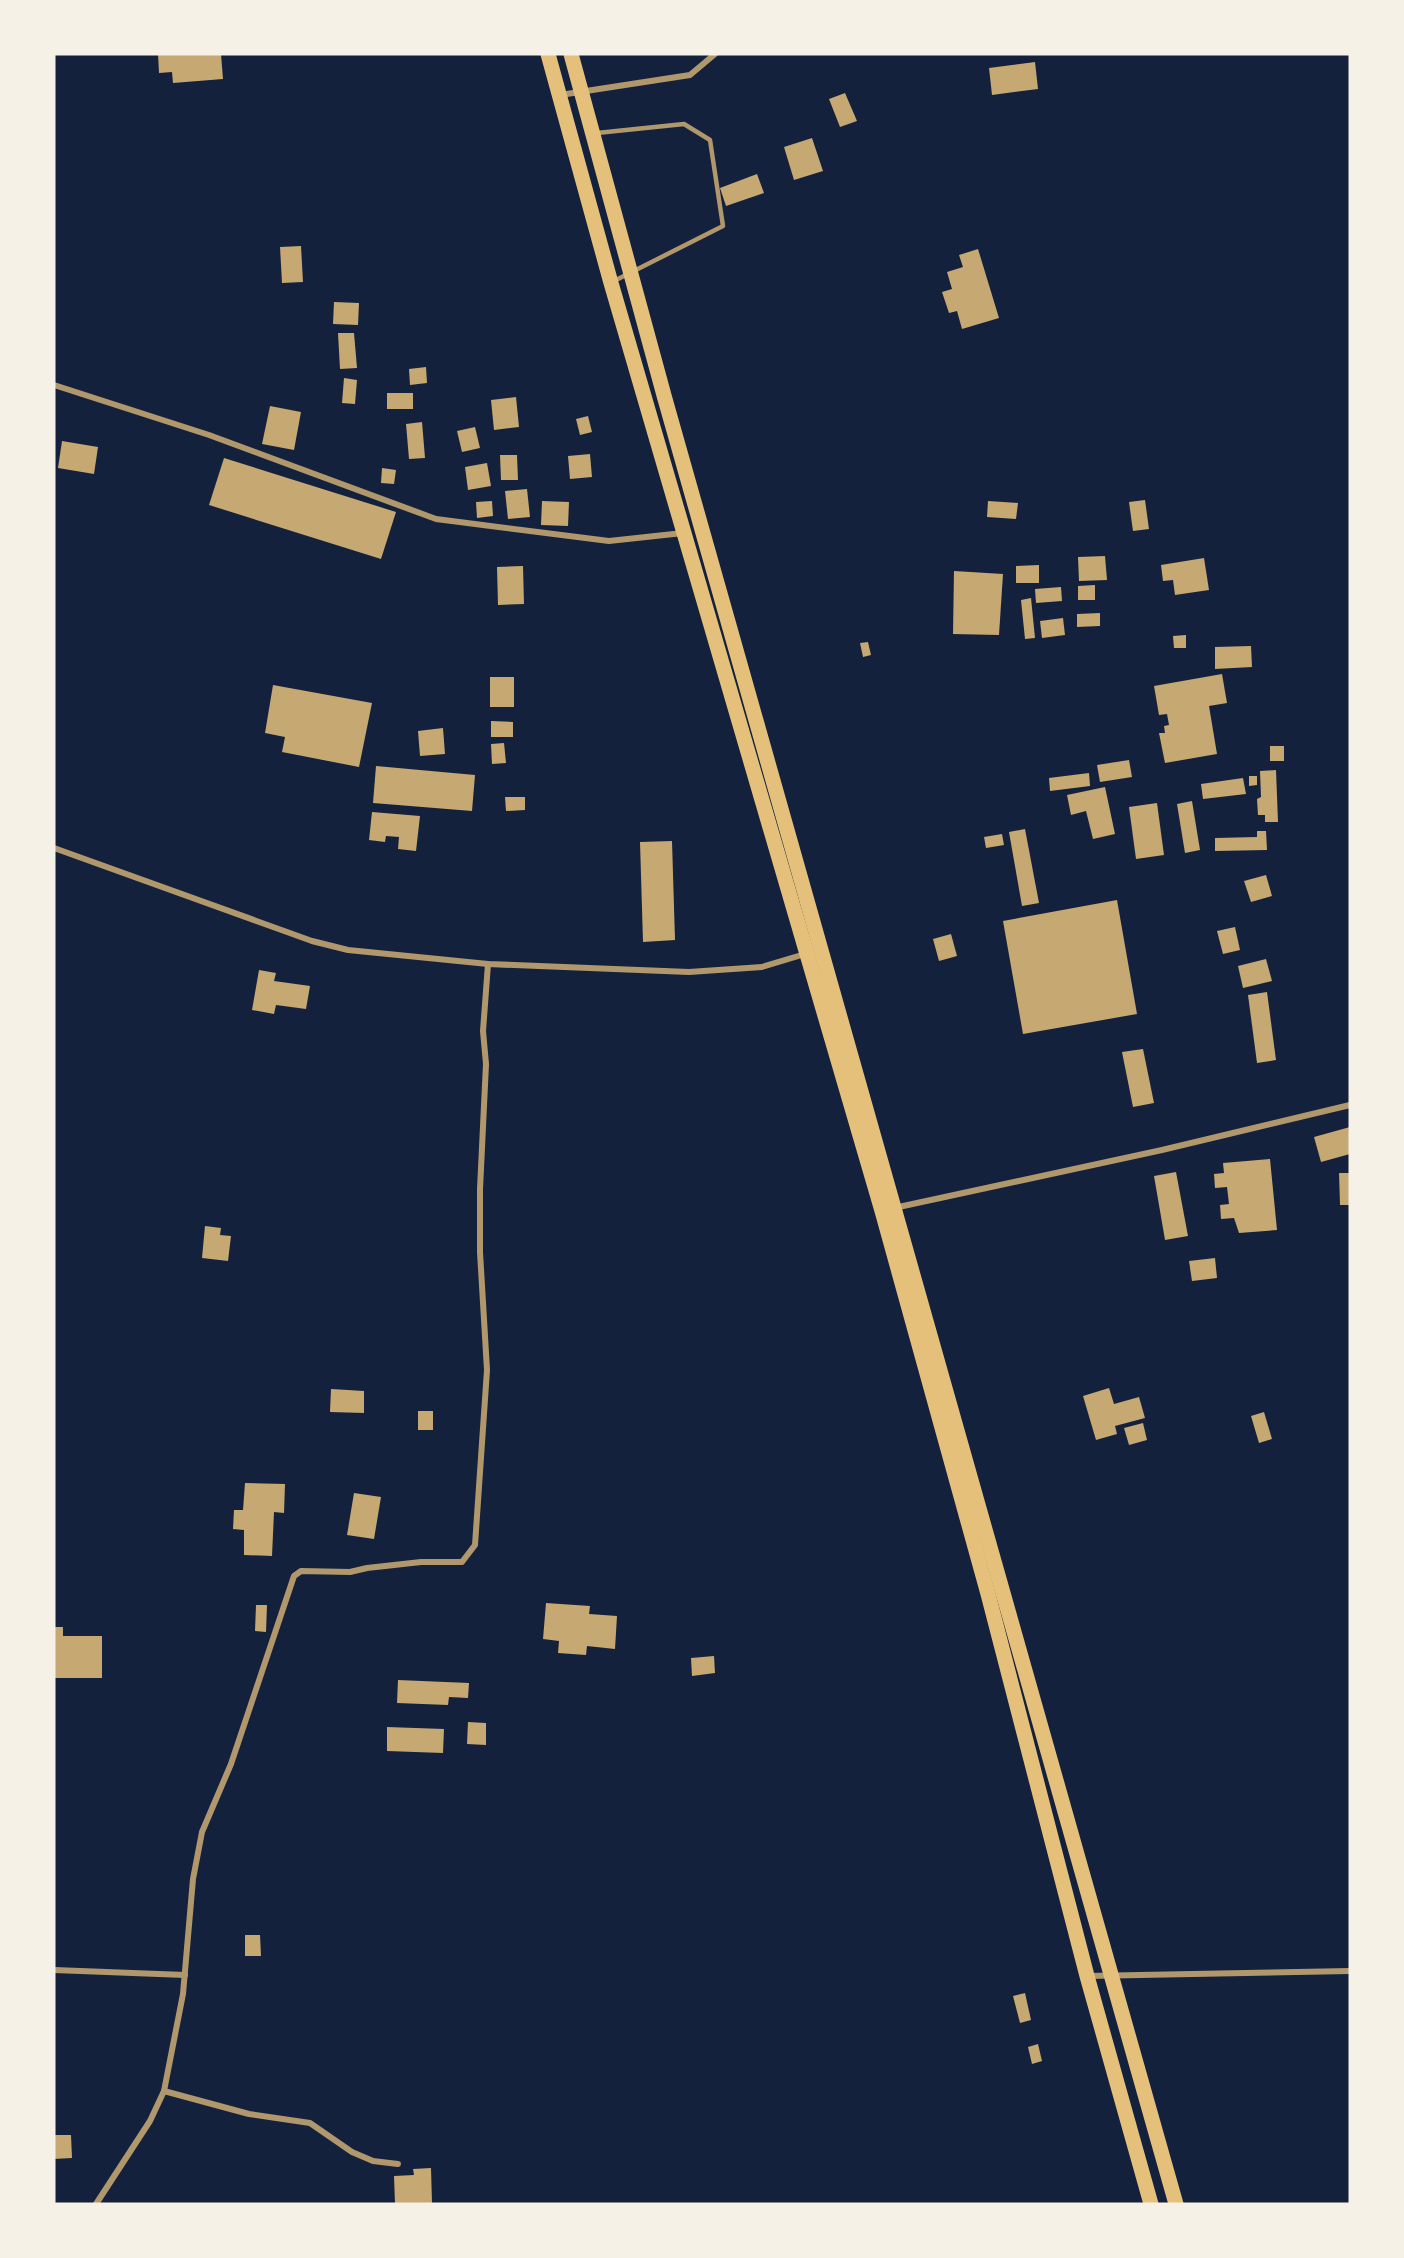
<svg xmlns="http://www.w3.org/2000/svg" width="1404" height="2258" viewBox="0 0 1404 2258" font-family="Quicksand,sans-serif">
	<style>
		.building { fill: #c6a872 }
		.lines { fill: none; stroke-linecap: round; stroke-linejoin: round }
		.service { stroke: #b1986c; stroke-width: 4.5 }
		.minor { stroke: #b1986c; stroke-width: 6 }
		.trunk { stroke: #e5c07b; stroke-width: 15 }
	</style>
	<rect width="100%" height="100%" fill="#14213d"/>
	<g class="building">
		<path d="M 158,54 L 221,54 L 223,79 L 173,83 L 172,72 L 159,73 Z"/>
		<path d="M 1035,62 L 1038,89 L 992,95 L 989,68 Z"/>
		<path d="M 845,93 L 857,121 L 840,127 L 829,99 Z"/>
		<path d="M 812,138 L 823,171 L 794,180 L 784,147 Z"/>
		<path d="M 757,174 L 764,193 L 726,206 L 720,188 Z"/>
		<path d="M 301,246 L 303,282 L 282,283 L 280,247 Z"/>
		<path d="M 978,249 L 999,318 L 962,329 L 957,311 L 949,313 L 942,292 L 952,289 L 947,272 L 963,267 L 959,255 Z"/>
		<path d="M 334,302 L 359,303 L 358,325 L 333,324 Z"/>
		<path d="M 338,333 L 354,333 L 357,368 L 340,369 Z"/>
		<path d="M 426,367 L 427,383 L 410,385 L 409,369 Z"/>
		<path d="M 344,378 L 357,380 L 355,404 L 342,403 Z"/>
		<rect x="387" y="393" width="26" height="16"/>
		<path d="M 516,397 L 519,427 L 494,430 L 491,400 Z"/>
		<path d="M 270,406 L 301,412 L 294,450 L 262,444 Z"/>
		<path d="M 588,416 L 592,432 L 580,435 L 576,419 Z"/>
		<path d="M 422,422 L 425,458 L 409,459 L 406,424 Z"/>
		<path d="M 475,427 L 480,448 L 462,452 L 457,431 Z"/>
		<path d="M 62,441 L 98,447 L 94,474 L 58,468 Z"/>
		<path d="M 590,454 L 592,477 L 570,479 L 568,456 Z"/>
		<path d="M 500,455 L 517,455 L 518,480 L 501,480 Z"/>
		<path d="M 224,458 L 396,512 L 381,559 L 209,505 Z"/>
		<path d="M 487,463 L 491,486 L 468,490 L 465,467 Z"/>
		<path d="M 382,468 L 396,470 L 394,484 L 381,483 Z"/>
		<path d="M 527,489 L 530,517 L 508,519 L 505,491 Z"/>
		<path d="M 1145,500 L 1149,529 L 1133,531 L 1129,502 Z"/>
		<path d="M 492,501 L 493,516 L 477,518 L 476,502 Z"/>
		<path d="M 542,501 L 569,502 L 568,526 L 541,525 Z"/>
		<path d="M 988,501 L 1018,503 L 1016,519 L 987,517 Z"/>
		<path d="M 1105,556 L 1107,580 L 1079,581 L 1078,557 Z"/>
		<path d="M 1204,558 L 1209,590 L 1175,595 L 1173,580 L 1163,581 L 1161,565 Z"/>
		<path d="M 1039,565 L 1039,583 L 1016,583 L 1016,566 Z"/>
		<path d="M 523,566 L 524,604 L 498,605 L 497,567 Z"/>
		<path d="M 954,571 L 1003,574 L 999,635 L 953,634 Z"/>
		<path d="M 1095,585 L 1095,600 L 1078,600 L 1078,586 Z"/>
		<path d="M 1061,587 L 1062,601 L 1036,603 L 1035,589 Z"/>
		<path d="M 1031,598 L 1035,638 L 1025,639 L 1021,600 Z"/>
		<path d="M 1100,613 L 1100,626 L 1077,627 L 1077,614 Z"/>
		<path d="M 1063,618 L 1065,635 L 1042,638 L 1040,621 Z"/>
		<path d="M 1186,635 L 1186,648 L 1174,648 L 1173,636 Z"/>
		<path d="M 868,642 L 871,655 L 863,657 L 860,643 Z"/>
		<path d="M 1251,646 L 1252,667 L 1215,669 L 1215,647 Z"/>
		<path d="M 1222,674 L 1227,703 L 1209,706 L 1217,754 L 1165,763 L 1159,733 L 1165,733 L 1164,726 L 1169,725 L 1167,714 L 1159,715 L 1154,686 Z"/>
		<rect x="490" y="677" width="24" height="30"/>
		<path d="M 273,685 L 372,703 L 359,767 L 282,752 L 285,737 L 265,733 Z"/>
		<path d="M 491,721 L 513,722 L 513,737 L 491,737 Z"/>
		<path d="M 443,728 L 445,754 L 420,756 L 418,731 Z"/>
		<path d="M 504,743 L 506,763 L 492,764 L 491,744 Z"/>
		<rect x="1270" y="746" width="14" height="15"/>
		<path d="M 1129,760 L 1132,777 L 1100,782 L 1097,765 Z"/>
		<path d="M 376,766 L 475,775 L 472,811 L 373,803 Z"/>
		<path d="M 1276,770 L 1278,822 L 1265,822 L 1265,815 L 1258,815 L 1257,799 L 1261,797 L 1260,771 Z"/>
		<path d="M 1089,773 L 1090,786 L 1050,791 L 1049,778 Z"/>
		<path d="M 1249,776 L 1257,776 L 1257,785 L 1249,786 Z"/>
		<path d="M 1243,778 L 1246,794 L 1203,799 L 1201,784 Z"/>
		<path d="M 1105,787 L 1115,834 L 1093,839 L 1086,811 L 1071,815 L 1067,795 Z"/>
		<path d="M 505,797 L 525,797 L 525,810 L 506,811 Z"/>
		<path d="M 1192,801 L 1200,850 L 1185,853 L 1177,804 Z"/>
		<path d="M 1157,803 L 1164,855 L 1136,859 L 1129,807 Z"/>
		<path d="M 372,812 L 420,816 L 416,851 L 398,849 L 399,837 L 386,836 L 385,842 L 369,840 Z"/>
		<path d="M 1025,829 L 1039,903 L 1022,906 L 1009,832 Z"/>
		<path d="M 1257,831 L 1266,831 L 1267,850 L 1215,851 L 1215,838 L 1257,837 Z"/>
		<path d="M 1002,834 L 1004,845 L 986,848 L 984,837 Z"/>
		<path d="M 672,841 L 675,940 L 643,942 L 640,842 Z"/>
		<path d="M 1266,875 L 1272,896 L 1251,902 L 1244,881 Z"/>
		<path d="M 1117,900 L 1137,1014 L 1023,1034 L 1003,921 Z"/>
		<path d="M 1235,927 L 1240,950 L 1223,954 L 1217,931 Z"/>
		<path d="M 951,934 L 957,956 L 939,961 L 933,939 Z"/>
		<path d="M 1266,959 L 1272,981 L 1243,988 L 1238,966 Z"/>
		<path d="M 259,970 L 276,973 L 274,981 L 310,986 L 306,1009 L 276,1005 L 274,1014 L 252,1010 Z"/>
		<path d="M 1267,992 L 1276,1060 L 1257,1063 L 1248,995 Z"/>
		<path d="M 1143,1049 L 1154,1103 L 1133,1107 L 1122,1052 Z"/>
		<path d="M 1350,1127 L 1350,1154 L 1321,1162 L 1314,1137 Z"/>
		<path d="M 1270,1159 L 1277,1230 L 1239,1233 L 1234,1218 L 1221,1219 L 1220,1205 L 1229,1204 L 1227,1187 L 1215,1188 L 1214,1174 L 1224,1173 L 1223,1163 Z"/>
		<path d="M 1176,1172 L 1188,1236 L 1165,1240 L 1154,1176 Z"/>
		<path d="M 1339,1173 L 1350,1173 L 1350,1205 L 1340,1205 Z"/>
		<path d="M 205,1226 L 221,1228 L 220,1235 L 231,1236 L 228,1261 L 202,1258 Z"/>
		<path d="M 1215,1258 L 1217,1278 L 1192,1281 L 1189,1261 Z"/>
		<path d="M 1109,1388 L 1114,1404 L 1139,1397 L 1145,1418 L 1115,1426 L 1117,1434 L 1096,1440 L 1083,1396 Z"/>
		<path d="M 331,1389 L 364,1391 L 364,1413 L 330,1412 Z"/>
		<rect x="418" y="1411" width="15" height="19"/>
		<path d="M 1264,1412 L 1272,1439 L 1259,1443 L 1251,1416 Z"/>
		<path d="M 1143,1423 L 1147,1440 L 1129,1445 L 1124,1428 Z"/>
		<path d="M 245,1483 L 285,1484 L 284,1513 L 274,1512 L 272,1556 L 244,1555 L 244,1530 L 233,1529 L 234,1510 L 243,1510 Z"/>
		<path d="M 354,1493 L 381,1497 L 374,1539 L 347,1535 Z"/>
		<path d="M 546,1603 L 590,1606 L 589,1614 L 617,1616 L 615,1649 L 587,1646 L 586,1655 L 558,1653 L 559,1641 L 543,1639 Z"/>
		<path d="M 256,1605 L 267,1605 L 266,1632 L 255,1631 Z"/>
		<path d="M 54,1627 L 63,1627 L 63,1636 L 102,1636 L 102,1678 L 54,1678 Z"/>
		<path d="M 714,1656 L 715,1673 L 692,1676 L 691,1658 Z"/>
		<path d="M 398,1680 L 469,1683 L 468,1698 L 449,1697 L 448,1705 L 397,1703 Z"/>
		<path d="M 468,1722 L 486,1723 L 486,1745 L 467,1744 Z"/>
		<path d="M 387,1727 L 444,1729 L 443,1753 L 387,1751 Z"/>
		<path d="M 245,1935 L 260,1935 L 261,1956 L 245,1956 Z"/>
		<path d="M 1025,1993 L 1031,2020 L 1020,2023 L 1013,1996 Z"/>
		<path d="M 1038,2044 L 1042,2061 L 1032,2064 L 1028,2047 Z"/>
		<path d="M 54,2135 L 71,2135 L 72,2158 L 54,2159 Z"/>
		<path d="M 431,2168 L 432,2203 L 395,2204 L 394,2176 L 414,2175 L 413,2169 Z"/>
	</g>
	<g class="lines">
		<path class="service" d="M 597,133 L 684,124 L 710,140 L 723,226 L 614,281"/>
		<g class="minor">
			<path d="M 560,95 L 690,75 L 715,54"/>
			<path d="M 54,385 L 209,435 L 436,519 L 609,541 L 683,533"/>
			<path d="M 54,848 L 312,941 L 348,950 L 488,964 L 689,972 L 762,967 L 805,954"/>
			<path d="M 894,1208 L 1162,1150 L 1350,1105"/>
			<path d="M 54,1970 L 185,1975"/>
			<path d="M 1087,1976 L 1350,1971"/>
			<path d="M 164,2091 L 249,2114 L 310,2123 L 352,2152 L 373,2161 L 398,2164"/>
			<path d="M 96,2204 L 150,2121 L 164,2091 L 183,1994 L 193,1879 L 202,1832 L 231,1764 L 294,1576 L 301,1571 L 350,1572 L 367,1568 L 421,1562 L 462,1562 L 475,1545 L 487,1370 L 480,1252 L 480,1189 L 486,1064 L 483,1031 L 488,964"/>
		</g>
		<g class="trunk">
			<path d="M 548,54 L 611,283 L 882,1211 L 988,1594 L 1087,1976 L 1151,2204"/>
			<path d="M 571,54 L 665,399 L 1176,2204"/>
		</g>
	</g>
	<rect width="1404" height="2258" fill="none" stroke="#f6f1e7" stroke-width="111"/>
</svg>
